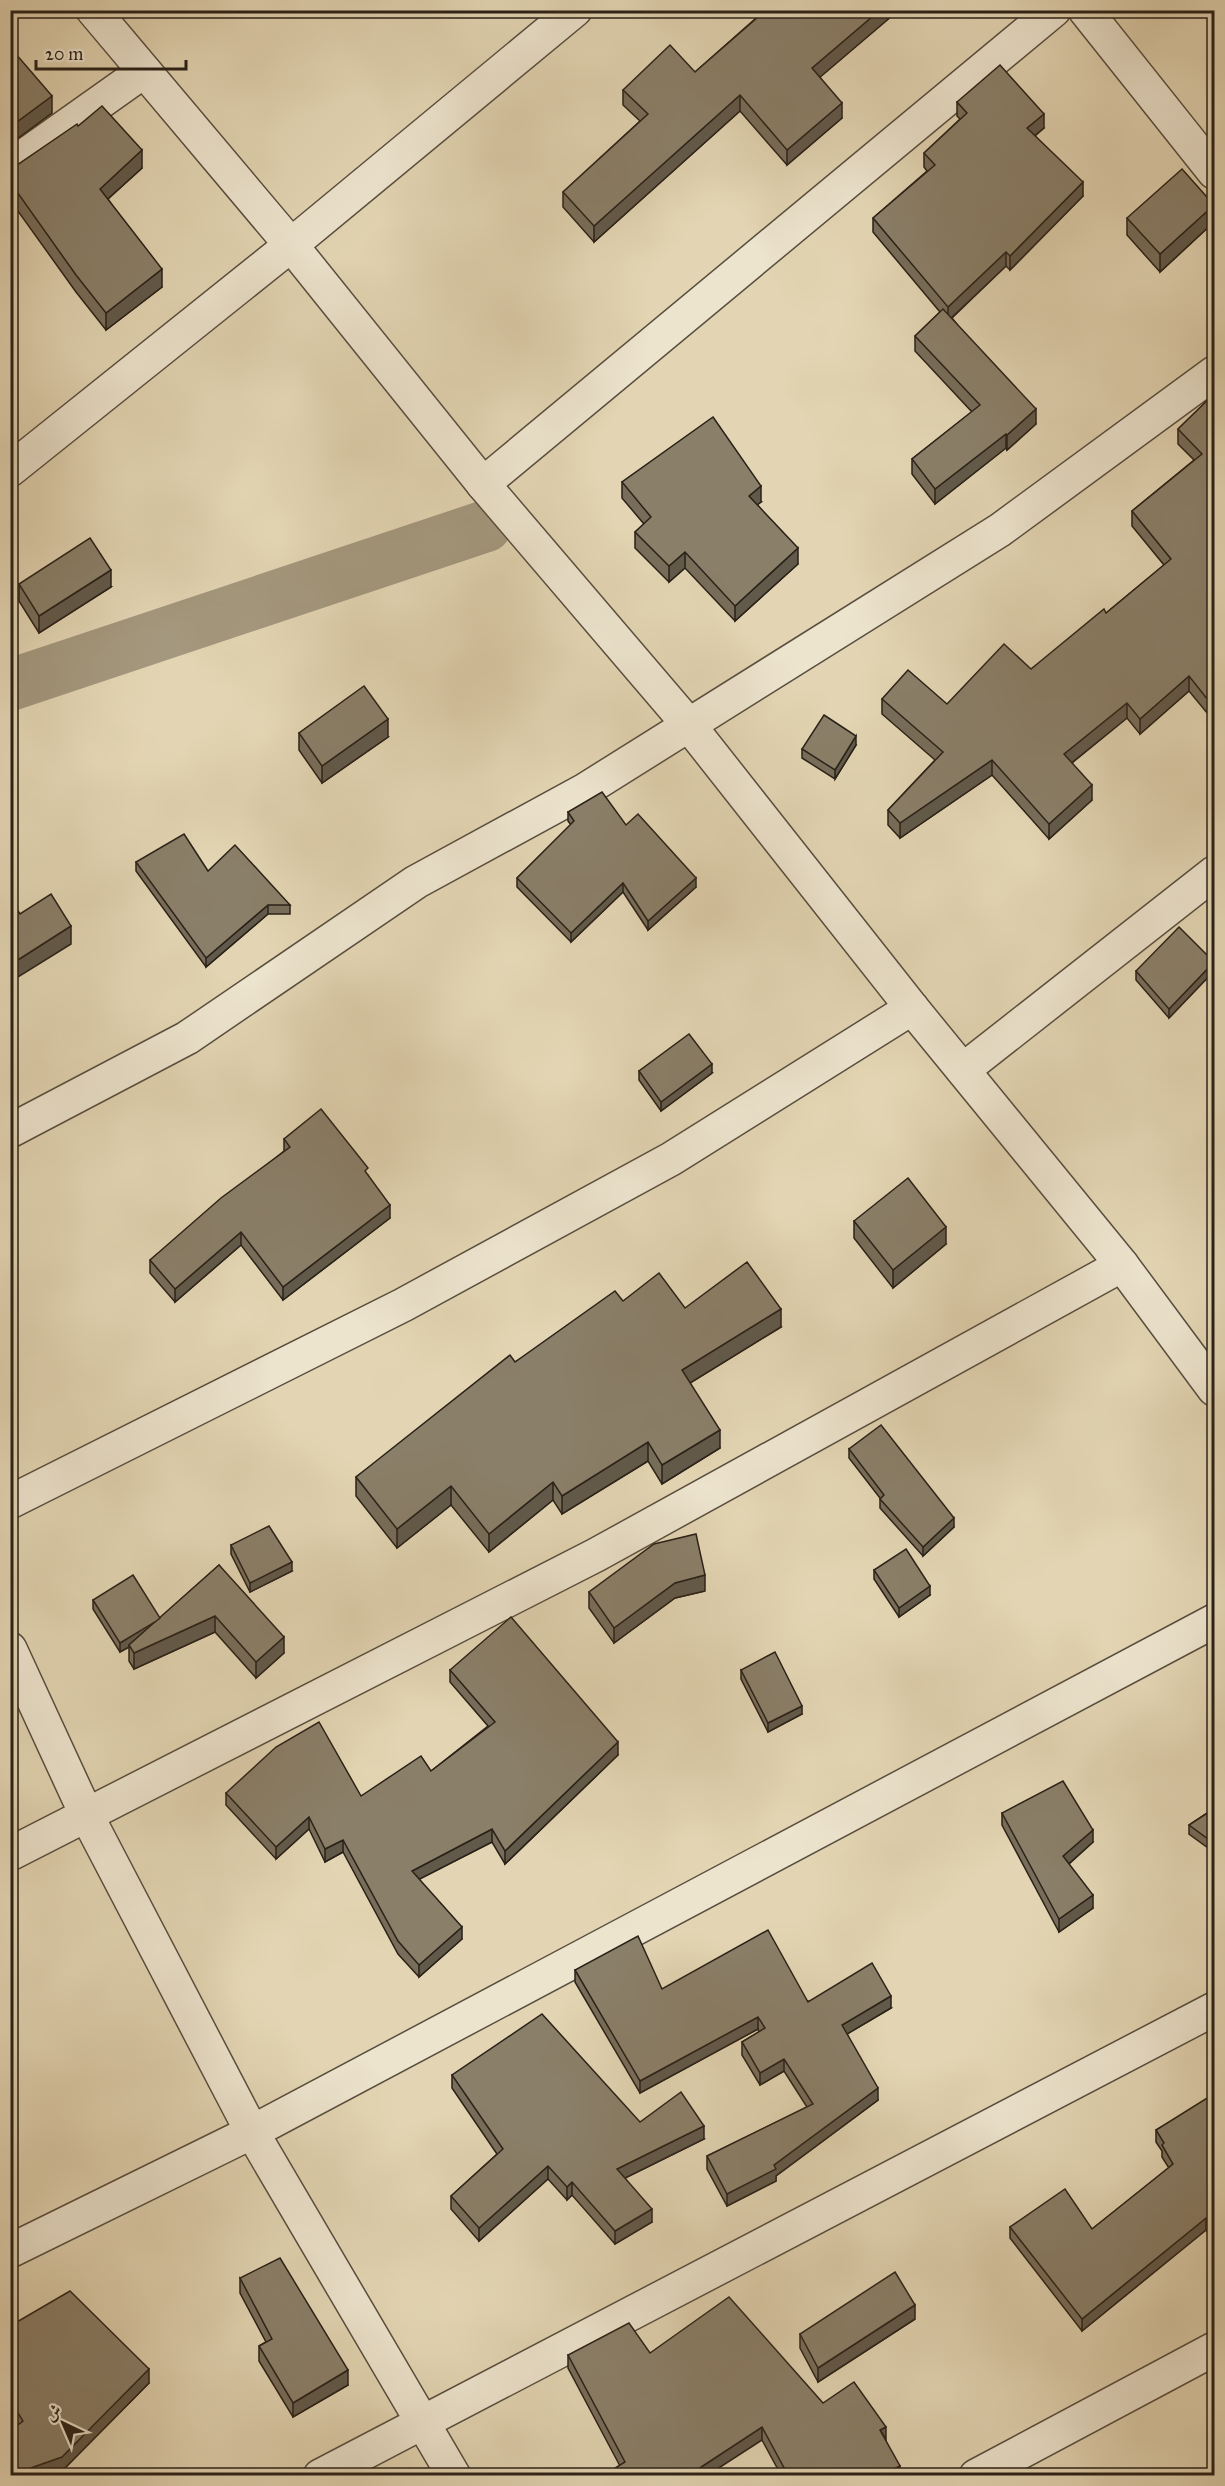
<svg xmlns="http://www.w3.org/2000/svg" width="1225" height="2486" viewBox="0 0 1225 2486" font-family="'IM FELL Great Primer',Amiri,serif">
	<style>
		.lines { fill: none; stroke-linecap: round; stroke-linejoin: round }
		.canal { stroke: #a4987e; stroke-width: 52 }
		.street-casing { stroke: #584e3f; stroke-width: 36 }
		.street { stroke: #ede4ce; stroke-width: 33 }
		.wall { fill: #776d5a; stroke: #2a2118; stroke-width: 1.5 }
		.shaded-wall { fill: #61594a; stroke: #2a2118; stroke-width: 1.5 }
		.building { fill: #8a7f69; stroke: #2a2118; stroke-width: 1.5 }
	</style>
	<rect width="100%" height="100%" fill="#e3d5b3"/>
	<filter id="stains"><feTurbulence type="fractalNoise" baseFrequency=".00333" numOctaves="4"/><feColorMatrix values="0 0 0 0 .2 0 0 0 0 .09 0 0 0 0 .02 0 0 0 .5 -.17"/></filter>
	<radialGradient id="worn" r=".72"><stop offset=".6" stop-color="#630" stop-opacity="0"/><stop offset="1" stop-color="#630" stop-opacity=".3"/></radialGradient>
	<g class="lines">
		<path class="canal" d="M 10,685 L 486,526"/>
		<defs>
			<g id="street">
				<path d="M 93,10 L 291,245 L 483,484 L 688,724 L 912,1008 L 1122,1265 L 1214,1389"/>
				<path d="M 1085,10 L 1214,172"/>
				<path d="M 10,166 L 144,71"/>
				<path d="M 10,470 L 291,245 L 575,10"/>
				<path d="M 483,484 L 1054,10"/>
				<path d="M 963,1070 L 1214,873"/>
				<path d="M 10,1131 L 187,1038 L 416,882 L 585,790 L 1000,530 L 1214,373"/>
				<path d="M 10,1502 L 403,1305 L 671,1159 L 912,1008"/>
				<path d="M 10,1649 L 87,1816 L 252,2132 L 454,2476"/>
				<path d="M 10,1854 L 596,1555 L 1122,1265"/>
				<path d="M 10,2251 L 252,2132 L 1214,1621"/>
				<path d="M 320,2476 L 1214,2009"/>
				<path d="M 976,2476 L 1214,2349"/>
			</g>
		</defs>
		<use href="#street" class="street-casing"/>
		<use href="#street" class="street"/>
	</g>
	<g class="wall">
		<path d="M 765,10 L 893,10 L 893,15 L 820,77 L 842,118 L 787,165 L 740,111 L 594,242 L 563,207 L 563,192 L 640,121 L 623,105 L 623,90 L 695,72 Z"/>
		<path d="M 1215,10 L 1215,30 L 1211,25 L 1211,12 Z"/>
		<path d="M 957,102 L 1044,128 L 1035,136 L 1083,196 L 1010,270 L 1006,266 L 952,318 L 1036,424 L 1007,450 L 1006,448 L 935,504 L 912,474 L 912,459 L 972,412 L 915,351 L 915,336 L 940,312 L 873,232 L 873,218 L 927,171 L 924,167 L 924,153 L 960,119 L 957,116 Z"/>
		<path d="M 78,126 L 142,168 L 108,199 L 162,287 L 106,330 L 76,292 L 10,200 L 10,170 Z"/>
		<path d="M 1127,218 L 1214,222 L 1160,272 L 1127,235 Z"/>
		<path d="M 1215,393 L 1215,718 L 1212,719 L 1189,691 L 1140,734 L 1127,718 L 1072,763 L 1092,800 L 1049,839 L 992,775 L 900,838 L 888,825 L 888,810 L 935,760 L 882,714 L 882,699 L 947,704 L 1031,669 L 1106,613 L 1164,565 L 1132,526 L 1132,511 L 1194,460 L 1178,444 L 1178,429 Z"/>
		<path d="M 622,482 L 761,502 L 757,504 L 798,564 L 735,621 L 685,568 L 669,582 L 635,548 L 635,532 L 644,524 L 622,498 Z"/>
		<path d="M 19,584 L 111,587 L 39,633 L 19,601 Z"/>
		<path d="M 299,733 L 388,737 L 322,783 L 299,750 Z"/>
		<path d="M 856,745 L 835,779 L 802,758 L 802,749 Z"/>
		<path d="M 568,812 L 626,825 L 696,887 L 648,930 L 623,892 L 571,942 L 517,887 L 517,878 L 571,825 L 568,821 Z"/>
		<path d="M 136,862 L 208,871 L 290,905 L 290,914 L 268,914 L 206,967 L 136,871 Z"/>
		<path d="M 1136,971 L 1214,971 L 1169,1018 L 1136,980 Z"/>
		<path d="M 639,1071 L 712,1073 L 661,1111 L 639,1080 Z"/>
		<path d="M 284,1139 L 368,1175 L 390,1218 L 283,1300 L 241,1245 L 175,1302 L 150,1273 L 150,1260 L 284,1151 Z"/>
		<path d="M 854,1221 L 946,1244 L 893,1288 L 854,1238 Z"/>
		<path d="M 623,1301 L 685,1308 L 781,1327 L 690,1383 L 720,1448 L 662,1484 L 648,1461 L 562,1514 L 553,1500 L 489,1552 L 451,1505 L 397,1548 L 356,1496 L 356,1477 L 515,1362 Z"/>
		<path d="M 849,1449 L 954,1527 L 923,1556 L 880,1508 L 880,1498 L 849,1458 Z"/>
		<path d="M 231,1545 L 292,1571 L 250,1592 L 231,1554 Z"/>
		<path d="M 219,1565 L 284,1653 L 256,1678 L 215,1632 L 134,1669 L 129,1661 L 129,1647 L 120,1652 L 93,1609 L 93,1600 L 160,1618 Z"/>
		<path d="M 874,1570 L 930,1595 L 899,1617 L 874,1579 Z"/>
		<path d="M 705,1591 L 675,1598 L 614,1643 L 589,1608 L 589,1592 Z"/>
		<path d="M 450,1670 L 618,1755 L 505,1864 L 492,1842 L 419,1879 L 462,1939 L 419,1977 L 398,1954 L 343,1852 L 325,1862 L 309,1829 L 276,1859 L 226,1805 L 226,1793 L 361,1796 L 431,1771 L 488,1726 L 450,1682 Z"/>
		<path d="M 741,1670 L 802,1714 L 768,1732 L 741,1679 Z"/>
		<path d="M 1215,1808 L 1215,1853 L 1189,1834 L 1189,1825 Z"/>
		<path d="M 1002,1813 L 1093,1842 L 1069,1864 L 1093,1908 L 1059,1932 L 1002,1825 Z"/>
		<path d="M 575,1970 L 662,1989 L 891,2008 L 847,2034 L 878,2100 L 776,2176 L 776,2181 L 727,2206 L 707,2169 L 707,2156 L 807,2107 L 784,2071 L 760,2085 L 742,2055 L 742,2042 L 759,2032 L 758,2029 L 640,2093 L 575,1982 Z"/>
		<path d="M 452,2075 L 640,2122 L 704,2139 L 625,2178 L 652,2222 L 615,2244 L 572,2195 L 567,2200 L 548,2179 L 479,2241 L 451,2209 L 451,2196 L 497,2154 L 452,2088 Z"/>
		<path d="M 1215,2098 L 1215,2243 L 1206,2230 L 1082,2331 L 1010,2238 L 1010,2227 L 1092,2229 L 1169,2168 L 1162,2157 L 1162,2151 L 1156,2142 L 1156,2130 Z"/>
		<path d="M 240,2278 L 348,2385 L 293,2417 L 259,2361 L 259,2346 L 266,2342 L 240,2293 Z"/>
		<path d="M 915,2319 L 818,2382 L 800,2348 L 800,2334 Z"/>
		<path d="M 10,2326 L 149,2383 L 62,2471 L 18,2425 L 10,2413 Z"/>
		<path d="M 650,2353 L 823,2403 L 885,2439 L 900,2475 L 781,2475 L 762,2440 L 620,2466 L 568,2368 L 568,2355 Z"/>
	</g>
	<g class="shaded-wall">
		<path d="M 880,10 L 893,10 L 893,15 L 812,84 L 812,68 Z"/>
		<path d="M 740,95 L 740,111 L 594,242 L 594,226 Z"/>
		<path d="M 52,96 L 52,113 L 10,144 L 10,127 Z"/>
		<path d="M 842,103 L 842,118 L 787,165 L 787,150 Z"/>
		<path d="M 1044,114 L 1044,128 L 1027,142 L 1027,128 Z"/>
		<path d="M 142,150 L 142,168 L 100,206 L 100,189 Z"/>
		<path d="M 1083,182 L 1083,196 L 1010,270 L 1010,256 Z"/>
		<path d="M 1214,205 L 1214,222 L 1160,272 L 1160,254 Z"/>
		<path d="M 1006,252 L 1006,266 L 948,321 L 948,307 Z"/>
		<path d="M 162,269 L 162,287 L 106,330 L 106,313 Z"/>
		<path d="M 1036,409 L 1036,424 L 1007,450 L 1007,435 Z"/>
		<path d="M 1006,434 L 1006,448 L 935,504 L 935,489 Z"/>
		<path d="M 761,486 L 761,502 L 749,511 L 749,496 Z"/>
		<path d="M 798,548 L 798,564 L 735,621 L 735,606 Z"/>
		<path d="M 685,552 L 685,568 L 669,582 L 669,566 Z"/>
		<path d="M 111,570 L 111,587 L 39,633 L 39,616 Z"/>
		<path d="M 1189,676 L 1189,691 L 1140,734 L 1140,719 Z"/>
		<path d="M 1127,703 L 1127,718 L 1064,769 L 1064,754 Z"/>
		<path d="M 1215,703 L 1215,718 L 1212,719 L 1212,705 Z"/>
		<path d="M 388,719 L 388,737 L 322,783 L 322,766 Z"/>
		<path d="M 856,736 L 856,745 L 835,779 L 835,770 Z"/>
		<path d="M 992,760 L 992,775 L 900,838 L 900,823 Z"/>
		<path d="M 1092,785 L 1092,800 L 1049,839 L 1049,824 Z"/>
		<path d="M 696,878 L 696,887 L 648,930 L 648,921 Z"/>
		<path d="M 623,883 L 623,892 L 571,942 L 571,933 Z"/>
		<path d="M 268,905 L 268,914 L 206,967 L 206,958 Z"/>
		<path d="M 71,926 L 71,944 L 10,982 L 10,965 Z"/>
		<path d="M 1214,962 L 1214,971 L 1169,1018 L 1169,1009 Z"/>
		<path d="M 712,1064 L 712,1073 L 661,1111 L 661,1102 Z"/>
		<path d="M 390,1205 L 390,1218 L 283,1300 L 283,1287 Z"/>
		<path d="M 946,1227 L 946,1244 L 893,1288 L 893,1270 Z"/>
		<path d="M 241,1232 L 241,1245 L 175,1302 L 175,1289 Z"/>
		<path d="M 781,1309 L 781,1327 L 682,1388 L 682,1370 Z"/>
		<path d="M 720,1430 L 720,1448 L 662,1484 L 662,1465 Z"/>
		<path d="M 648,1442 L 648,1461 L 562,1514 L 562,1496 Z"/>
		<path d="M 553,1482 L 553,1500 L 489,1552 L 489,1534 Z"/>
		<path d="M 451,1486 L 451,1505 L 397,1548 L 397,1529 Z"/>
		<path d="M 954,1518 L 954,1527 L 923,1556 L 923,1547 Z"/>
		<path d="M 292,1562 L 292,1571 L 250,1592 L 250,1583 Z"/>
		<path d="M 705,1575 L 705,1591 L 675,1598 L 614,1643 L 614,1628 L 675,1583 Z"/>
		<path d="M 930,1586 L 930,1595 L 899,1617 L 899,1608 Z"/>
		<path d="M 215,1616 L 215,1632 L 134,1669 L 134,1653 Z"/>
		<path d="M 160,1618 L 129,1645 L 129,1647 L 120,1652 L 120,1643 Z"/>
		<path d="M 284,1637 L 284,1653 L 256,1678 L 256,1662 Z"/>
		<path d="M 802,1706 L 802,1714 L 768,1732 L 768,1723 Z"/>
		<path d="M 618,1742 L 618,1755 L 505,1864 L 505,1851 Z"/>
		<path d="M 309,1817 L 309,1829 L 276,1859 L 276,1847 Z"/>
		<path d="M 492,1829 L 492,1842 L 412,1883 L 412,1871 Z"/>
		<path d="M 1093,1830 L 1093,1842 L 1063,1869 L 1063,1856 Z"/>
		<path d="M 343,1840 L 343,1852 L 325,1862 L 325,1849 Z"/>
		<path d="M 1093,1895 L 1093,1908 L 1059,1932 L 1059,1919 Z"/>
		<path d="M 462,1927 L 462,1939 L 419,1977 L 419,1965 Z"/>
		<path d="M 891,1996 L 891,2008 L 842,2037 L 842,2025 Z"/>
		<path d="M 758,2017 L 758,2029 L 640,2093 L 640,2081 Z"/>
		<path d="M 784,2059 L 784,2071 L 760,2085 L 760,2073 Z"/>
		<path d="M 878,2088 L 878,2100 L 776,2176 L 776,2181 L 727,2206 L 727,2194 L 774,2165 Z"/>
		<path d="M 704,2126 L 704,2139 L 617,2182 L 617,2169 Z"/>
		<path d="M 548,2166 L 548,2179 L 479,2241 L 479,2228 Z"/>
		<path d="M 572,2182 L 572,2195 L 567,2200 L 567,2187 Z"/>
		<path d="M 652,2209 L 652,2222 L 615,2244 L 615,2231 Z"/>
		<path d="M 1206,2218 L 1206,2230 L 1082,2331 L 1082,2319 Z"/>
		<path d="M 915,2305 L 915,2319 L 818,2382 L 818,2368 Z"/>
		<path d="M 149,2369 L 149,2383 L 62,2471 L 48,2475 L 20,2475 Z"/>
		<path d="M 348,2370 L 348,2385 L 293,2417 L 293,2403 Z"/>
		<path d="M 762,2427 L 762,2440 L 708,2475 L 689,2475 Z"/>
		<path d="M 886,2427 L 886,2439 L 880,2430 Z"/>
		<path d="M 900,2466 L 900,2475 L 881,2475 Z"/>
	</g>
	<g class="building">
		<path d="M 766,10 L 880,10 L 812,68 L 842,103 L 787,150 L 740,95 L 594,226 L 563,192 L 648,114 L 623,90 L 670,45 L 695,72 Z"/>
		<path d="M 1213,10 L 1215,10 L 1215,17 L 1211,12 Z"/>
		<path d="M 15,53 L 52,96 L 10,127 L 10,57 Z"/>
		<path d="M 1000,65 L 1044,114 L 1027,128 L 1083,182 L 1010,256 L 1006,252 L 948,307 L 873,218 L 935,165 L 924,153 L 967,113 L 957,102 Z"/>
		<path d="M 102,106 L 142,150 L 100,189 L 162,269 L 106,313 L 76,275 L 10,182 L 10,170 L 77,124 L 78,126 Z"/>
		<path d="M 1182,169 L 1214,205 L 1160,254 L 1127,218 Z"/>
		<path d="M 943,309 L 1036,409 L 1007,435 L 1006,434 L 935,489 L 912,459 L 980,405 L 915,336 Z"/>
		<path d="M 1215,393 L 1215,703 L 1212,705 L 1189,676 L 1140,719 L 1127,703 L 1064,754 L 1092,785 L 1049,824 L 992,760 L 900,823 L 888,810 L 943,752 L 882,699 L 908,670 L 947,704 L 1004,644 L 1031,669 L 1104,609 L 1106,613 L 1171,559 L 1132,511 L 1202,454 L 1178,429 Z"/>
		<path d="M 713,417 L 761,486 L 749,496 L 798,548 L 735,606 L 685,552 L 669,566 L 635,532 L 651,517 L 622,482 Z"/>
		<path d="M 90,538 L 111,570 L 39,616 L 19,584 Z"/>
		<path d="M 364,686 L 388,719 L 322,766 L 299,733 Z"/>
		<path d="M 824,715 L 856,736 L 835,770 L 802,749 Z"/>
		<path d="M 602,792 L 626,825 L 638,814 L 696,878 L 648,921 L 623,883 L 571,933 L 517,878 L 574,821 L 568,812 Z"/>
		<path d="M 184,834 L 208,871 L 235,845 L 290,905 L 268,905 L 206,958 L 136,862 Z"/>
		<path d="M 51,894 L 71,926 L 10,965 L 10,898 L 20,914 Z"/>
		<path d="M 1179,927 L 1214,962 L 1169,1009 L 1136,971 Z"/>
		<path d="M 689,1034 L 712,1064 L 661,1102 L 639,1071 Z"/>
		<path d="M 321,1109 L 368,1168 L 365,1171 L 390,1205 L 283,1287 L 241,1232 L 175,1289 L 150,1260 L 221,1198 L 290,1147 L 284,1139 Z"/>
		<path d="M 908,1178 L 946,1227 L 893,1270 L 854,1221 Z"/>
		<path d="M 747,1262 L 781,1309 L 682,1370 L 720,1430 L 662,1465 L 648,1442 L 562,1496 L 553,1482 L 489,1534 L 451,1486 L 397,1529 L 356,1477 L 510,1355 L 515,1362 L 615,1291 L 623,1301 L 659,1273 L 685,1308 Z"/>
		<path d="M 881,1425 L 954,1518 L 923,1547 L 880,1499 L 884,1495 L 849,1449 Z"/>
		<path d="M 269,1526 L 292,1562 L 250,1583 L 231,1545 Z"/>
		<path d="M 696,1534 L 705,1575 L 675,1583 L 614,1628 L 589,1592 L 654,1544 Z"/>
		<path d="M 906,1549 L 930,1586 L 899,1608 L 874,1570 Z"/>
		<path d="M 219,1565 L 284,1637 L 256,1662 L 215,1616 L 134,1653 L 129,1645 Z"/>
		<path d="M 133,1575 L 160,1618 L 155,1622 L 120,1643 L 93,1600 Z"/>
		<path d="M 511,1617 L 618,1742 L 505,1851 L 492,1829 L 412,1871 L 462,1927 L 419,1965 L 398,1941 L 343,1840 L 325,1849 L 309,1817 L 276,1847 L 226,1793 L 276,1747 L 319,1722 L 361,1796 L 421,1756 L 431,1771 L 495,1722 L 450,1670 Z"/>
		<path d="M 775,1652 L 802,1706 L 768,1723 L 741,1670 Z"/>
		<path d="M 1063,1781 L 1093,1830 L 1063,1856 L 1093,1895 L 1059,1919 L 1002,1813 Z"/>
		<path d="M 1215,1808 L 1215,1844 L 1189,1825 Z"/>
		<path d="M 768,1930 L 808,2002 L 872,1963 L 891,1996 L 842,2025 L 878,2088 L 774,2165 L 776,2169 L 727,2194 L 707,2156 L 813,2104 L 784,2059 L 760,2073 L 742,2042 L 765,2028 L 758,2017 L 640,2081 L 575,1970 L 638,1936 L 662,1989 Z"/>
		<path d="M 542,2014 L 640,2122 L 681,2092 L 704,2126 L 617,2169 L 652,2209 L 615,2231 L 572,2182 L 567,2187 L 548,2166 L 479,2228 L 451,2196 L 503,2149 L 452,2075 Z"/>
		<path d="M 1212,2095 L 1215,2098 L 1215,2232 L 1206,2218 L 1082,2319 L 1010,2227 L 1065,2189 L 1092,2229 L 1173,2164 L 1162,2145 L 1164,2143 L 1156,2130 Z"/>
		<path d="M 280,2258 L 348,2370 L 293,2403 L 259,2346 L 272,2339 L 240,2278 Z"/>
		<path d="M 895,2272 L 915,2305 L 818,2368 L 800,2334 Z"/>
		<path d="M 70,2291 L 149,2369 L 62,2457 L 28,2469 L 20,2475 L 10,2475 L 10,2431 L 23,2421 L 10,2400 L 10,2326 Z"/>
		<path d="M 729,2297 L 823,2403 L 854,2382 L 886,2427 L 880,2430 L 900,2466 L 881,2475 L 788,2475 L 762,2427 L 689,2475 L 604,2475 L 625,2462 L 568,2355 L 629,2323 L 650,2353 Z"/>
		<path d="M 1201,2472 L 1203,2475 L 1196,2475 Z"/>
	</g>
	<rect width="1225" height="2486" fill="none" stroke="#e3d5b3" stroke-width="36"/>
	<rect x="12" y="12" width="1201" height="2462" fill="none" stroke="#2a2118" stroke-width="3"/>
	<rect x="18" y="18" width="1189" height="2450" fill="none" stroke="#2a2118" stroke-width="1.5"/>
	<g transform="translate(63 2423) rotate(316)" stroke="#ede4ce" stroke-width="4.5" paint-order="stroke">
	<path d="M0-4.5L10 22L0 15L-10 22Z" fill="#2a2118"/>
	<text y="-9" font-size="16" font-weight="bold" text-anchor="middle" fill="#2a2118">ش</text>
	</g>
	<path d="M36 60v9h150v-9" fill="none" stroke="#2a2118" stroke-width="3"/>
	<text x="45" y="60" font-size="18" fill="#2a2118" stroke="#ede4ce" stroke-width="4.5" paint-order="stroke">20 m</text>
	<rect width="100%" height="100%" filter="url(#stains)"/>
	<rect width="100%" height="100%" fill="url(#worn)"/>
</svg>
